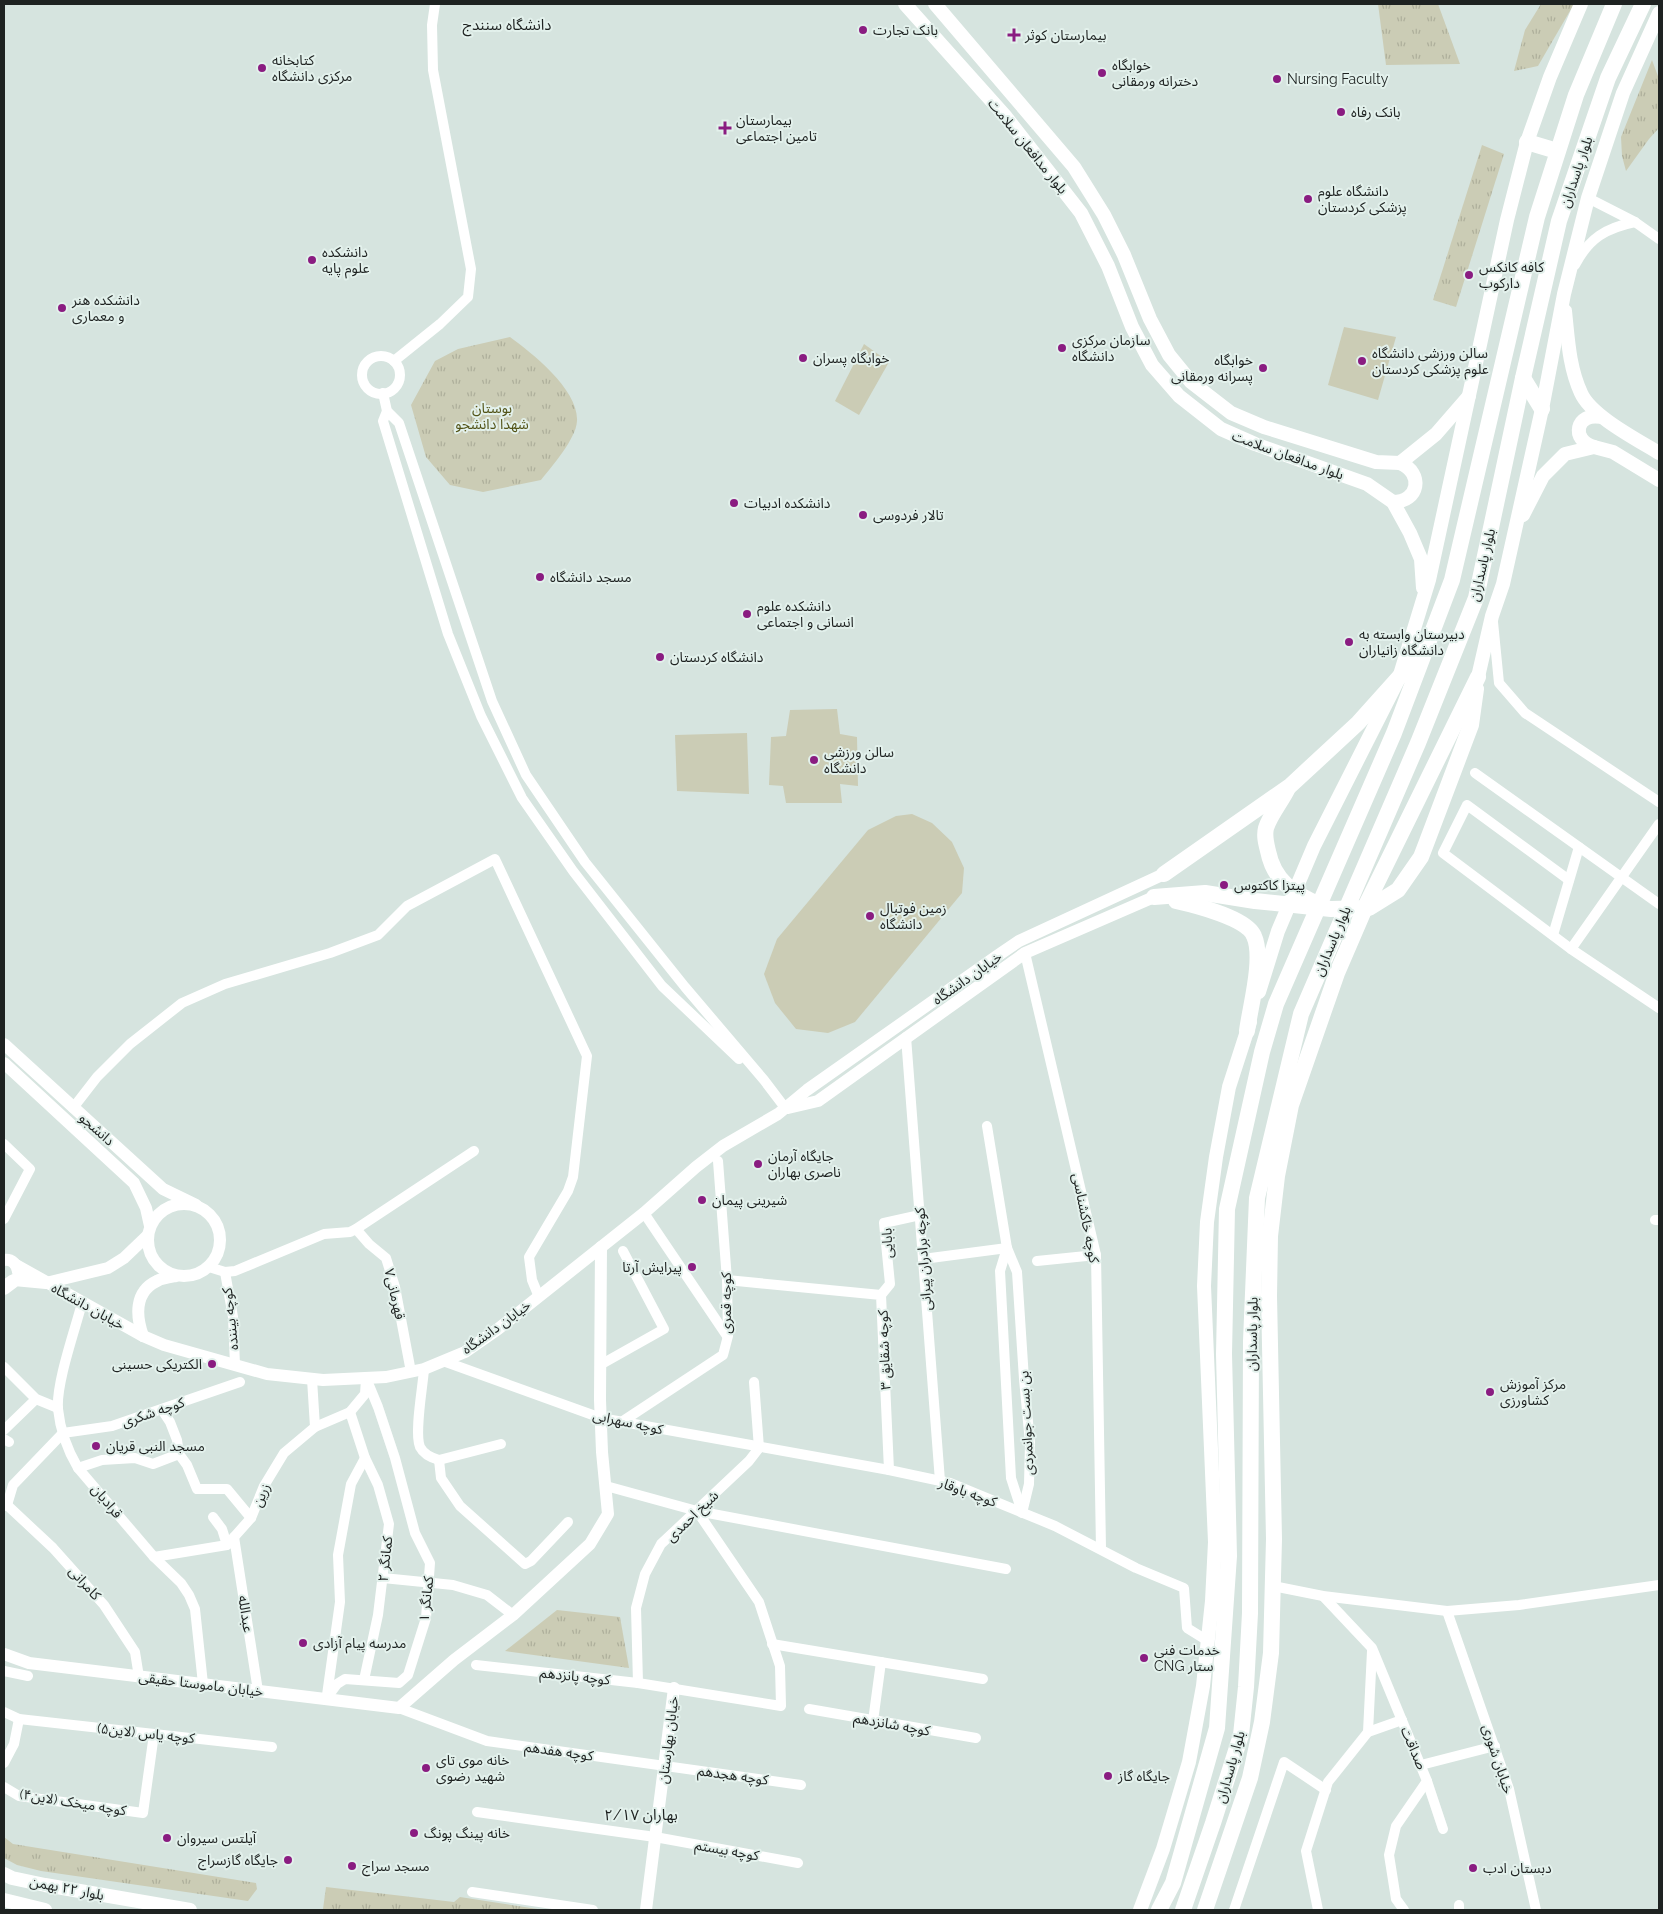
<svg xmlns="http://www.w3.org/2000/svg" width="1663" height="1914" viewBox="0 0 1663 1914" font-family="Raleway,'Noto Sans Arabic',sans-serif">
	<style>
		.grass { fill: url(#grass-tufts) }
		.pitch { fill: #cbccb5 }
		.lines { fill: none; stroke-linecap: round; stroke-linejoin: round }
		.minor { stroke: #fff; stroke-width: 10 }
		.tertiary { stroke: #fff; stroke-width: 12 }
		.secondary { stroke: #fff; stroke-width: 14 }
		.primary { stroke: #fff; stroke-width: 16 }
		.poi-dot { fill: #8a1c81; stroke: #e3f1ec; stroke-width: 2 }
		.labels { text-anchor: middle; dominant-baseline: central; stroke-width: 4; stroke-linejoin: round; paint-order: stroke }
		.poi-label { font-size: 14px; fill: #1e2221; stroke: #e3f1ec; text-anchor: start }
		.street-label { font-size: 14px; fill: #1e2221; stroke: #e3f1ec }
		.park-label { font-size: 14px; fill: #525317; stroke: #e3f1ec }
		.neighbourhood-label { font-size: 15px; fill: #1e2221; stroke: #e3f1ec }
	</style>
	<defs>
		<pattern id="grass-tufts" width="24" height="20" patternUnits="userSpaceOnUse" patternTransform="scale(1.25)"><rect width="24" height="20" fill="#cbccb5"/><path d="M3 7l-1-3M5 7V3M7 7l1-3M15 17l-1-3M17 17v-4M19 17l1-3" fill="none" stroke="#aeaf9b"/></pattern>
	</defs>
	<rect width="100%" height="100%" fill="#d6e4df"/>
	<g class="grass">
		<path d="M 1378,4 L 1438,4 L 1460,64 L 1386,65 Z"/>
		<path d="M 1541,4 L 1574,4 L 1538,66 L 1514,71 L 1525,30 Z"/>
		<path d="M 1652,60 L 1659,79 L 1659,128 L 1649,139 L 1626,171 L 1622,156 L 1621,137 Z"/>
		<path d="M 1482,145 L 1504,154 L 1456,307 L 1433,300 Z"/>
		<path d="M 510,337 C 532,353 579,390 577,421 C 576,439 552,466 541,480 L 483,492 L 450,485 L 426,457 L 411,405 L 435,361 L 458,349 Z"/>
		<path d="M 557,1610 L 620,1617 L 629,1668 L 505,1651 Z"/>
		<path d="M 4,1837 L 13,1844 L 256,1883 L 257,1889 L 248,1901 L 41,1871 L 17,1865 L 4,1858 Z"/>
		<path d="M 326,1887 L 454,1902 L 460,1897 L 544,1910 L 331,1910 L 323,1909 Z"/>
	</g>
	<g class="pitch">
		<path d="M 1344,327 L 1396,337 L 1378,400 L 1328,385 Z"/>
		<path d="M 864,344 L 889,362 L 859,415 L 835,401 Z"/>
		<path d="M 837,709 L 840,734 L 857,737 L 858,786 L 840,784 L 842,803 L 786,803 L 783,786 L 769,785 L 771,737 L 786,736 L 790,710 Z"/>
		<path d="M 747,733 L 749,794 L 677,791 L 675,735 Z"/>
		<path d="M 912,814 L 932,823 L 952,842 L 964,868 L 962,893 L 855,1022 L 828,1033 L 796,1029 L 775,1003 L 764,974 L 777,939 L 868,830 L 896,816 Z"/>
	</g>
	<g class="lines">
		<g class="minor">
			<path d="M 1588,198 L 1635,222 L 1659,239"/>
			<path d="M 1575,265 C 1589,238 1606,228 1635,222"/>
			<circle cx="381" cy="375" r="19"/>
			<path d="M 394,361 L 440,324 L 468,297 L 471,269 L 433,70 L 432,25 L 435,4"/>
			<path d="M 383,393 L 387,411 L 399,423 L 492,701 L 526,775 L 585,862 L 685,987 L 764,1080 L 786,1109"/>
			<path d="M 387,411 L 383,421 L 448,634 L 481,716 L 522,798 L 573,871 L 662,986 L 739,1059"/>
			<path d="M 1493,622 L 1499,683 L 1525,713 L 1659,802"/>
			<path d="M 1475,773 L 1659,904"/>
			<path d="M 1569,880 L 1467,805 L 1443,853 L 1571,949 L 1659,1008"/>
			<path d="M 1553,935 L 1579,847"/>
			<path d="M 1571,949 L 1659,824"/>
			<path d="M 1025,953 L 1096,1255 L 1101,1549"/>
			<path d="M 906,1037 L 940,1481"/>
			<path d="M 73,1108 L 97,1077 L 130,1044 L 182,1003 L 225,984 L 330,953 L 378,935 L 407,906 L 495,859 L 587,1056 L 573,1177 L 568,1191 L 529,1257 L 532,1280 L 539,1297"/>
			<path d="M 987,1126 L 1007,1248 L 1017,1272 L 1024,1379 L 1030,1443 L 1029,1484 L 1022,1513"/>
			<path d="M 4,1144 L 30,1169 L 4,1219"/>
			<path d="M 644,1213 L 727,1336"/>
			<path d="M 1655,1220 L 1659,1220"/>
			<path d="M 356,1229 L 369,1244 L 386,1258 L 395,1287 L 411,1372"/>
			<path d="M 1007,1248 L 1000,1271 L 1011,1478 L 1022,1512"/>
			<path d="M 923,1259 L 1007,1248"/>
			<path d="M 1037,1261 L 1096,1255"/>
			<path d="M 209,1267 L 225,1272 L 235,1271 L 324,1234 L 350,1232 L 356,1229 L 474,1151"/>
			<path d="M 225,1272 L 233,1317 L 235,1365"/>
			<path d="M 727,1280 L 881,1295 L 889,1470"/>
			<path d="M 881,1295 L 890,1284 L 884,1223 L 920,1215"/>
			<path d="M 82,1303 C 75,1330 56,1383 58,1409 C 60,1429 68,1451 78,1468 L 154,1557 L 181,1583 L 189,1595 L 195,1609 L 203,1684"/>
			<path d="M 443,1361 L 601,1418 L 889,1470 L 950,1483 L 1055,1526 L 1136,1568 L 1184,1588 L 1187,1628 L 1208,1641"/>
			<path d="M 600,1365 L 664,1329 L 623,1251"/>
			<path d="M 4,1367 L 36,1399 L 58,1408"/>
			<path d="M 424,1369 C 423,1386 414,1433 420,1447 C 424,1455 432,1458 439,1460"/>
			<path d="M 754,1382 L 759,1448"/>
			<path d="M 162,1410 L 170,1422 L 177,1440 L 179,1454 L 187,1465 L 197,1489 L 227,1489 L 251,1518"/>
			<path d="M 350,1412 L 365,1458 L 378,1485 L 389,1524 L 378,1615 L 364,1680"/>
			<path d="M 623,1421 L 723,1355 L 728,1336 L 727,1280 L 718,1161"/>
			<path d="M 315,1427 L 350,1412 L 365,1394 L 366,1379"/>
			<path d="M 4,1430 L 36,1399"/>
			<path d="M 4,1439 L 9,1442"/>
			<path d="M 439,1460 L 441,1478 L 460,1506 L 525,1564 L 531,1561 L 568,1522"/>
			<path d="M 439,1460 L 501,1444"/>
			<path d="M 78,1468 L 102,1460 L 135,1458 L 153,1464 L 179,1454"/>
			<path d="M 606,1486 L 697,1511"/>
			<path d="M 7,1505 L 53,1548 L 104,1605 L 135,1652 L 139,1677"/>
			<path d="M 4,1506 L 7,1505 L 13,1485 L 63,1433 L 112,1426 L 240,1382"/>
			<path d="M 213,1517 L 222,1529 L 227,1545"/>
			<path d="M 234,1537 L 258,1691"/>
			<path d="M 154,1557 L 227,1545 L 251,1518 L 264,1486 L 284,1453 L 315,1427 L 312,1379"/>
			<path d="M 383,1578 L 453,1585 L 487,1595 L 513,1615"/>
			<path d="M 1273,1586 L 1323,1596 L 1447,1611 L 1519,1605 L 1659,1585"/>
			<path d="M 1323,1596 L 1372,1648 L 1427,1781 L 1396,1826 L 1389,1855 L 1396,1899 L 1404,1910"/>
			<path d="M 1447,1611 L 1509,1789 L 1536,1910"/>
			<path d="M 772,1644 L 983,1679"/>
			<path d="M 476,1665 L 638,1683 L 781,1706 L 780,1666 L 759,1602 L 697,1511 L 1006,1569"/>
			<path d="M 4,1671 L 28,1676"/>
			<path d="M 638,1683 L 636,1608 L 645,1574 L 661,1544 L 749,1461 L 759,1448"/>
			<path d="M 327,1695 L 340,1602 L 338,1555 L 351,1484 L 365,1458"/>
			<path d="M 326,1699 L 337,1684 L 345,1679 L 399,1683 L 408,1675 L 426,1618 L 430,1563 L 415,1533 L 395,1458 L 378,1407 L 366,1378"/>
			<path d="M 399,1708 L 487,1741 L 801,1785"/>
			<path d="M 809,1709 L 976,1738"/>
			<path d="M 4,1712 L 19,1719 L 272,1747"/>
			<path d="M 873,1721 L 881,1662"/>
			<path d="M 1368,1732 L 1372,1651"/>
			<path d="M 4,1763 L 14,1744 L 19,1719"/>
			<path d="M 1421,1765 L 1495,1746"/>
			<path d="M 1427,1781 L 1443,1829"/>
			<path d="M 4,1787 L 19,1796 L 143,1813 L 154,1734"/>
			<path d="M 477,1812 L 655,1837 L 798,1863"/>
			<path d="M 472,1892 L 593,1910"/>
			<path d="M 1459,1905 L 1459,1910"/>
			<path d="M 1234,1910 L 1284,1762 L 1326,1790"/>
			<path d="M 1318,1910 L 1306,1851 L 1328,1782 L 1368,1732 L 1402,1720"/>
		</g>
		<g class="tertiary">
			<path d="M 4,1044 L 163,1189 L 196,1205"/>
			<path d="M 4,1063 L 134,1183 L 146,1208 L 150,1226"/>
			<path d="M 788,1108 L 818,1101 L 1025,953 L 1154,897"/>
			<circle cx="184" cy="1240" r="36"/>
			<path d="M 4,1260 C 12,1259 17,1264 18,1272"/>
			<path d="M 16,1265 L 143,1336 L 164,1345 L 267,1374 L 323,1380 L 386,1377 L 424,1369 L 465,1352 L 498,1329 L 644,1213 L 696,1167 L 723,1146 L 778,1114 L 807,1090 L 997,956 L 1019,941 L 1164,874"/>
			<path d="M 14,1280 L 46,1283 L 108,1268 L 124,1258 L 147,1236"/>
			<path d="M 143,1336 C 136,1316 134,1292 157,1281 C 162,1278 170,1277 176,1276"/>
			<path d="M 4,1654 L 29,1663 L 399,1708 L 454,1660 L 513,1615 L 590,1544 L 608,1514 L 602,1452 L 600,1400 L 601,1247"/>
			<path d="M 646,1910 L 674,1688"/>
		</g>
		<g class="secondary">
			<path d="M 905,4 L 1006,117 L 1081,213 L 1108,266 L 1132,327 L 1152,365 L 1179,396 L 1221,429 L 1255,444 L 1367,484 L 1393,502 L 1410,533 L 1421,559 L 1423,588"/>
			<path d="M 935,4 L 1074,167 L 1104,215 L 1124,255 L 1150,319 L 1169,355 L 1191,382 L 1231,413 L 1264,427 L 1376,462 L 1400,463 L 1436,434 L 1469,396"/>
			<path d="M 1565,311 C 1568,339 1569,367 1581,393 C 1591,416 1638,440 1659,453"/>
			<path d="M 1594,447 C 1570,440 1576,412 1601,417"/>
			<path d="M 1393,502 C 1419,502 1424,473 1400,463"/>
			<path d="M 1523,515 L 1543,476 L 1565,454 L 1594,447 L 1613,452 L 1659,480"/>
			<path d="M 1478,677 L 1492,616 L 1503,584 L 1542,409 L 1564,294 L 1588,198 L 1623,93 L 1659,13"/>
			<path d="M 1259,992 L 1278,931 L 1314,846 L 1399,678 L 1429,580 L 1507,220 L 1527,142 L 1550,77 L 1581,4"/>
			<path d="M 4,1288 L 12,1282"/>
			<path d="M 4,1874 L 12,1878 L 45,1885 L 190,1910"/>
			<path d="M 4,1900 L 45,1910"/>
			<path d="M 1140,1910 L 1163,1849 L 1189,1762 L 1203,1686 L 1212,1601 L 1215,1542 L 1204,1286 L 1207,1222 L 1216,1157 L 1229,1087 L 1250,1022"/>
		</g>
		<g class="primary">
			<path d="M 1527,142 L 1557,151"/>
			<path d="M 1523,378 L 1542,409"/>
			<path d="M 1287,790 C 1281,802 1270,815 1266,828 C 1264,836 1266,843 1268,851 C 1274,881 1293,893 1320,905"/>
			<path d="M 1164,874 L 1290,786 L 1358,723 L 1419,655"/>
			<path d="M 1154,897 L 1205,893 L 1255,901 L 1331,909 L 1369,908 L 1398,890 L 1421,857 L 1426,844 L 1471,725 L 1476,689"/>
			<path d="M 1176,901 C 1194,905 1247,918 1254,936 C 1264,958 1250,1007 1247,1031"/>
			<path d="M 1159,1910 L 1173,1883 L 1217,1728 L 1229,1556 L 1224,1354 L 1227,1209 L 1262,1052 L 1276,1004 L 1394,733 L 1452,580 L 1537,217 L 1576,95 L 1614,4"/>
			<path d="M 1183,1910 L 1213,1823 L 1241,1735 L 1246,1687 L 1250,1613 L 1251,1341 L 1257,1198 L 1301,1014 L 1418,743 L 1476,598 L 1523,378 L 1559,221 L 1608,78 L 1643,4"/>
			<path d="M 1205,1910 L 1250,1778 L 1262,1722 L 1271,1653 L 1274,1539 L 1269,1296 L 1270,1236 L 1277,1176 L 1291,1105 L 1337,973 L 1368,901 L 1478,677"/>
		</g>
	</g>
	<g class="poi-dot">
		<circle cx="863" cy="30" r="5"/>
		<path d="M1011.5 27.5h5v5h5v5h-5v5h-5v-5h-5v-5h5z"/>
		<circle cx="262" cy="68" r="5"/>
		<circle cx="1102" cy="73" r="5"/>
		<circle cx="1277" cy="79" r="5"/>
		<circle cx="1341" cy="112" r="5"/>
		<path d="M722.5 120.5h5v5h5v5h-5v5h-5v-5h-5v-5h5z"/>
		<circle cx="1308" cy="199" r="5"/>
		<circle cx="312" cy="260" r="5"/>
		<circle cx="1469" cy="275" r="5"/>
		<circle cx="62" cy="308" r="5"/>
		<circle cx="1062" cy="348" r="5"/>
		<circle cx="803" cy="358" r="5"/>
		<circle cx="1362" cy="361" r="5"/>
		<circle cx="1263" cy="368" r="5"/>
		<circle cx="734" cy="503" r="5"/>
		<circle cx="863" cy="515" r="5"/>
		<circle cx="540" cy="577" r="5"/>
		<circle cx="747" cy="614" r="5"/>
		<circle cx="1349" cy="642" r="5"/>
		<circle cx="660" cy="657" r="5"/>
		<circle cx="814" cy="760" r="5"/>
		<circle cx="1224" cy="885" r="5"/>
		<circle cx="870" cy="916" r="5"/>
		<circle cx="758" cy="1164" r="5"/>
		<circle cx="702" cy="1200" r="5"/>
		<circle cx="692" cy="1267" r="5"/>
		<circle cx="212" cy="1364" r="5"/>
		<circle cx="1490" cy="1392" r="5"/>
		<circle cx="96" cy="1446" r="5"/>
		<circle cx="303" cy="1643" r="5"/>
		<circle cx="1144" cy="1658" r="5"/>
		<circle cx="426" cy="1768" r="5"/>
		<circle cx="1108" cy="1776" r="5"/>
		<circle cx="414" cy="1833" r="5"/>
		<circle cx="167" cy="1838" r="5"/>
		<circle cx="288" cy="1860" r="5"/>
		<circle cx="352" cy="1866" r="5"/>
		<circle cx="1473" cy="1868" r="5"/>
	</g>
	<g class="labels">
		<g class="poi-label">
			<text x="873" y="30">بانک تجارت</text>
			<text x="1025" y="35">بیمارستان کوثر</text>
			<text x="272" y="60">کتابخانه<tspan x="272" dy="16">مرکزی دانشگاه</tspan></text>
			<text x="1112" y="65">خوابگاه<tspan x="1112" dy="16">دخترانه ورمقانی</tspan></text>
			<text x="1287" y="79">Nursing Faculty</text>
			<text x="1351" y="112">بانک رفاه</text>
			<text x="736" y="120">بیمارستان<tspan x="736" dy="16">تامین اجتماعی</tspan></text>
			<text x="1318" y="191">دانشگاه علوم<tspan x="1318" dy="16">پزشکی کردستان</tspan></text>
			<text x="322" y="252">دانشکده<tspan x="322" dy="16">علوم پایه</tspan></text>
			<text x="1479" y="267">کافه کانکس<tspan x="1479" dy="16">دارکوب</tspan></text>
			<text x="72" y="300">دانشکده هنر<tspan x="72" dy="16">و معماری</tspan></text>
			<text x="1072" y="340">سازمان مرکزی<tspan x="1072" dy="16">دانشگاه</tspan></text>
			<text x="1372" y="353">سالن ورزشی دانشگاه<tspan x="1372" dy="16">علوم پزشکی کردستان</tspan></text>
			<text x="813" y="358">خوابگاه پسران</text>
			<text x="1253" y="360" text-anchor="end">خوابگاه<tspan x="1253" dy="16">پسرانه ورمقانی</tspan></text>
			<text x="744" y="503">دانشکده ادبیات</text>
			<text x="873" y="515">تالار فردوسی</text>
			<text x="550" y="577">مسجد دانشگاه</text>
			<text x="757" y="606">دانشکده علوم<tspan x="757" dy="16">انسانی و اجتماعی</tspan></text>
			<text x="1359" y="634">دبیرستان وابسته به<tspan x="1359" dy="16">دانشگاه زانیاران</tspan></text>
			<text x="670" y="657">دانشگاه کردستان</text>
			<text x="824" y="752">سالن ورزشی<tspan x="824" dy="16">دانشگاه</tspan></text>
			<text x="1234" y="885">پیتزا کاکتوس</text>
			<text x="880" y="908">زمین فوتبال<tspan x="880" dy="16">دانشگاه</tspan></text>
			<text x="768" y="1156">جایگاه آرمان<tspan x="768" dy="16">ناصری بهاران</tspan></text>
			<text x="712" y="1200">شیرینی پیمان</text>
			<text x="682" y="1267" text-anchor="end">پیرایش آرتا</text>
			<text x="202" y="1364" text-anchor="end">الکتریکی حسینی</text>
			<text x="1500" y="1384">مرکز آموزش<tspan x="1500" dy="16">کشاورزی</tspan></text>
			<text x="106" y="1446">مسجد النبی قریان</text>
			<text x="313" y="1643">مدرسه پیام آزادی</text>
			<text x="1154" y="1650">خدمات فنی‌<tspan x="1154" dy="16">CNG ستار</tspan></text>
			<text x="436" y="1760">خانه موی تای<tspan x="436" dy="16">شهید رضوی</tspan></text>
			<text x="1118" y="1776">جایگاه گاز</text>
			<text x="424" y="1833">خانه پینگ پونگ</text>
			<text x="177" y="1838">آیلتس سیروان</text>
			<text x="278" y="1860" text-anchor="end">جایگاه گازسراج</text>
			<text x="362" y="1866">مسجد سراج</text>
			<text x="1483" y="1868">دبستان ادب</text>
		</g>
		<g class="street-label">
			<text transform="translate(1028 146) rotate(51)">بلوار مدافعان سلامت</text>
			<text transform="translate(1576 172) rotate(-71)">بلوار پاسداران</text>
			<text transform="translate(1288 455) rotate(20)">بلوار مدافعان سلامت</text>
			<text transform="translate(1482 565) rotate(-77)">بلوار پاسداران</text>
			<text transform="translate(1332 941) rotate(-67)">بلوار پاسداران</text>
			<text transform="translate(967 978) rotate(-35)">خیابان دانشگاه</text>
			<text transform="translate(97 1129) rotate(42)">دانشجو</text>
			<text transform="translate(1086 1218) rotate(79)">کوچه خاکشناسی</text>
			<text transform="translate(887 1243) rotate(-92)">بابایی</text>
			<text transform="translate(923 1259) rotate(-94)">کوچه برادران پیرانی</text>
			<text transform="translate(395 1294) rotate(77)">قهرمانی۷</text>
			<text transform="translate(726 1303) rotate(-90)">کوچه قمری</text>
			<text transform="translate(88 1306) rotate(29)">خیابان دانشگاه</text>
			<text transform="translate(230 1319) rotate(-96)">کوچه بیننده</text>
			<text transform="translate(496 1327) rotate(-36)">خیابان دانشگاه</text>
			<text transform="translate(1252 1334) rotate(-89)">بلوار پاسداران</text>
			<text transform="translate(884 1350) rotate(-92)">کوچه شقایق ۳</text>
			<text transform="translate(153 1412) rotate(-19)">کوچه شکری</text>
			<text transform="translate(628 1422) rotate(12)">کوچه سهرابی</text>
			<text transform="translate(1026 1423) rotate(-93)">بن بست جوانمردی</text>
			<text transform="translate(968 1492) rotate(20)">کوچه باوقار</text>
			<text transform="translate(261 1495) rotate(-66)">زرین</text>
			<text transform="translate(107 1501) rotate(50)">قرادیان</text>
			<text transform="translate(692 1516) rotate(-44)">شیخ احمدی</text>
			<text transform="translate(385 1559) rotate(-84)">کمانگر ۲</text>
			<text transform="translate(85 1583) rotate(48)">کامرانی</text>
			<text transform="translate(426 1599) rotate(-84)">کمانگر ۱</text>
			<text transform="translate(246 1614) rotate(81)">عبدالله</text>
			<text transform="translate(575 1676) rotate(6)">کوچه پانزدهم</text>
			<text transform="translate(201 1684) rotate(7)">خیابان ماموستا حقیقی</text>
			<text transform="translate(892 1724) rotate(10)">کوچه شانزدهم</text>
			<text transform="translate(146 1733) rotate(6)">کوچه یاس (لاین۵)</text>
			<text transform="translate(668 1740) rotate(-83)">خیابان بهارستان</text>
			<text transform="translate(1414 1748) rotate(67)">صداقت</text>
			<text transform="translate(559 1751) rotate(8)">کوچه هفدهم</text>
			<text transform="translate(1498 1759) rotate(72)">خیابان شوری</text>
			<text transform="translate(1230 1767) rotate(-74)">بلوار پاسداران</text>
			<text transform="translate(733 1775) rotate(8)">کوچه هجدهم</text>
			<text transform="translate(73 1802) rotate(9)">کوچه میخک (لاین۴)</text>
			<text transform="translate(727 1850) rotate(10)">کوچه بیستم</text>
			<text transform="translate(67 1888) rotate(11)">بلوار ۲۲ بهمن</text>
		</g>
		<g class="park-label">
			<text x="492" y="408">بوستان<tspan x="492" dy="16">شهدا دانشجو</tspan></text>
		</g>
		<g class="neighbourhood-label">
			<text x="507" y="25">دانشگاه سنندج</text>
			<text x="641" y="1815">۲/۱۷ بهاران</text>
		</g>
	</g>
	<rect width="1663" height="1914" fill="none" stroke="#1e2221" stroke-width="10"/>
</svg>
